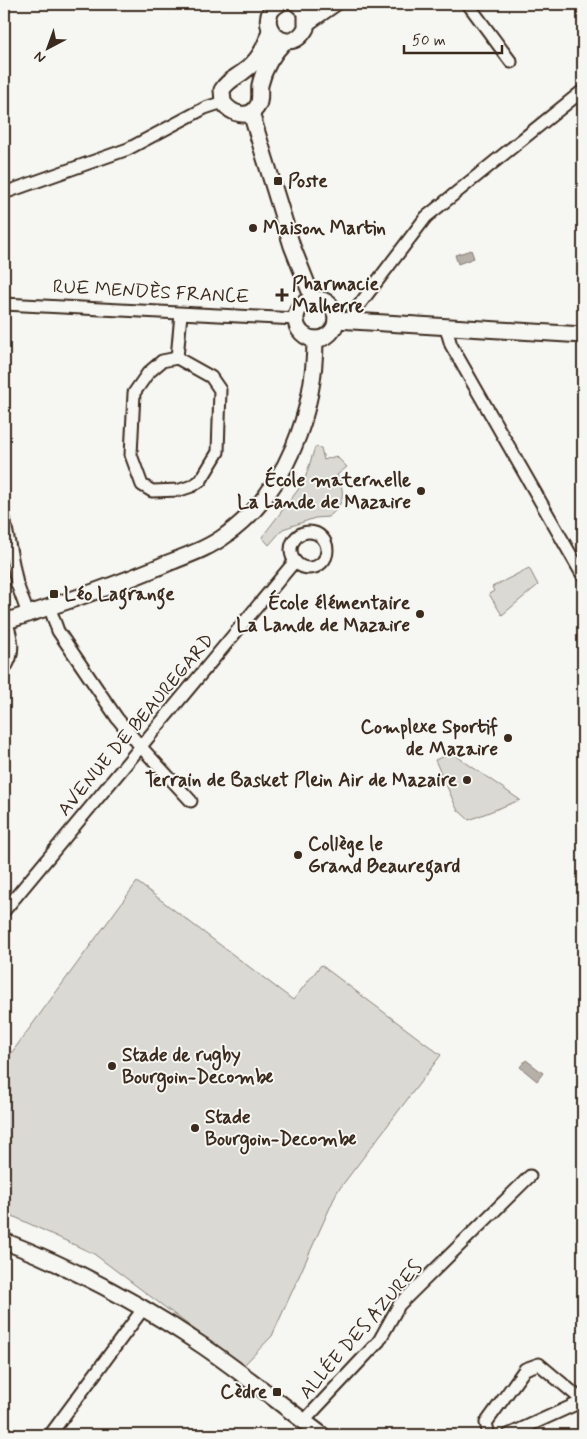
<svg xmlns="http://www.w3.org/2000/svg" width="587" height="1439" viewBox="0 0 587 1439" font-family="Mynerve,sans-serif">
	<style>
		.green { fill: #dad9d3; stroke: #8a8278 }
		.water { fill: #b6b0a9; stroke: #857a71 }
		.lines { fill: none; stroke-linecap: round; stroke-linejoin: round }
		.street-casing { stroke: #3b2a1e; stroke-width: 15 }
		.secondary-casing { stroke: #3b2a1e; stroke-width: 19 }
		.street { stroke: #f6f6f2; stroke-width: 11 }
		.secondary { stroke: #f6f6f2; stroke-width: 15 }
		.poi-dot { fill: #3b2a1e; stroke: #f6f6f2; stroke-width: 2 }
		.labels { text-anchor: middle; dominant-baseline: central; stroke-width: 4; stroke-linejoin: round; paint-order: stroke }
		.poi-label { font-size: 19px; font-weight: bold; fill: #3b2a1e; stroke: #f6f6f2; text-anchor: start }
		.street-label { font-size: 19px; fill: #3b2a1e; stroke: #f6f6f2 }
	</style>
	<rect width="100%" height="100%" fill="#f6f6f2"/>
	<filter id="ink" filterUnits="userSpaceOnUse"><feTurbulence type="fractalNoise" baseFrequency=".02" numOctaves="2"/><feDisplacementMap in="SourceGraphic" scale="10" xChannelSelector="R" yChannelSelector="G"/><feConvolveMatrix kernelMatrix="1 2 1 2 8 2 1 2 1" color-interpolation-filters="sRGB"/></filter>
	<g filter="url(#ink)">
		<g class="green">
			<path d="M 315,447 L 321,448 L 324,460 L 336,456 L 347,467 L 337,475 C 346,492 344,506 328,517 L 315,518 L 283,529 L 269,545 L 262,537 L 304,482 Z"/>
			<path d="M 529,568 L 538,585 L 502,615 L 489,594 L 494,591 L 492,587 Z"/>
			<path d="M 452,753 L 520,800 L 469,820 L 457,809 L 435,760 Z"/>
			<path d="M 137,882 L 293,1000 L 321,965 L 441,1055 L 337,1192 L 272,1336 L 243,1366 L 94,1254 L 4,1212 L 4,1063 Z"/>
		</g>
		<g class="water">
			<path d="M 471,250 L 474,258 L 458,264 L 455,255 Z"/>
			<path d="M 526,1060 L 543,1073 L 537,1081 L 520,1067 Z"/>
		</g>
		<g class="lines">
			<defs>
				<g id="street">
					<path d="M 468,4 L 511,62"/>
					<path d="M 4,193 L 128,149 L 205,108 L 223,102"/>
					<path d="M 4,304 L 296,319"/>
					<path d="M 347,321 L 426,217 L 581,92"/>
					<path d="M 446,328 L 451,345 L 583,576"/>
					<path d="M 177,358 L 211,377 L 220,390 L 218,452 L 201,480 L 192,486 L 180,490 L 152,491 L 142,485 L 131,455 L 134,393 L 148,373 L 162,361 Z"/>
					<path d="M 177,358 L 181,314"/>
					<path d="M 4,518 L 17,584 L 28,614"/>
					<circle cx="309" cy="550" r="18"/>
					<path d="M 49,606 L 58,631 L 117,718 L 141,747 L 191,801"/>
					<path d="M 4,669 C 16,655 12,637 6,621"/>
					<path d="M 4,911 L 295,561"/>
					<path d="M 304,1421 L 379,1341 L 399,1305 L 530,1176"/>
					<path d="M 50,1435 L 143,1309"/>
					<path d="M 489,1435 L 486,1423 L 525,1369 L 539,1364 L 583,1401"/>
					<path d="M 508,1435 L 583,1401"/>
				</g>
				<g id="secondary">
					<path d="M 279,4 C 250,20 287,62 306,28 L 306,12 L 297,4"/>
					<path d="M 308,22 L 334,4"/>
					<path d="M 270,30 C 266,48 257,62 243,72 C 235,78 227,81 222,90 L 223,102 C 231,114 250,121 258,105 C 261,99 259,92 260,85 C 264,68 273,53 285,41"/>
					<path d="M 251,113 L 292,246 L 313,299"/>
					<circle cx="316" cy="319" r="20"/>
					<path d="M 336,320 L 583,335"/>
					<path d="M 4,622 C 59,604 115,586 168,563 C 188,555 209,548 226,535 C 287,491 315,412 315,339"/>
					<path d="M 4,1241 C 73,1268 141,1304 203,1346 C 244,1374 283,1406 322,1435"/>
				</g>
			</defs>
			<use href="#street" class="street-casing"/>
			<use href="#secondary" class="secondary-casing"/>
			<use href="#street" class="street"/>
			<use href="#secondary" class="secondary"/>
		</g>
	</g>
	<g class="poi-dot">
		<rect x="273" y="176" width="10" height="10" rx="2.5"/>
		<circle cx="253" cy="228" r="5"/>
		<path d="M279.5 287.5h5v5h5v5h-5v5h-5v-5h-5v-5h5z"/>
		<circle cx="421" cy="491" r="5"/>
		<rect x="49" y="589" width="10" height="10" rx="2.5"/>
		<circle cx="420" cy="614" r="5"/>
		<circle cx="508" cy="738" r="5"/>
		<circle cx="467" cy="780" r="5"/>
		<circle cx="298" cy="855" r="5"/>
		<circle cx="112" cy="1066" r="5"/>
		<circle cx="195" cy="1128" r="5"/>
		<rect x="272" y="1387" width="10" height="10" rx="2.5"/>
	</g>
	<g class="labels">
		<g class="poi-label">
			<text x="288" y="181">Poste</text>
			<text x="263" y="228">Maison Martin</text>
			<text x="292" y="284">Pharmacie<tspan x="292" dy="22">Malherre</tspan></text>
			<text x="411" y="480" text-anchor="end">École maternelle<tspan x="411" dy="22">La Lande de Mazaire</tspan></text>
			<text x="64" y="594">Léo Lagrange</text>
			<text x="410" y="603" text-anchor="end">École élémentaire<tspan x="410" dy="22">La Lande de Mazaire</tspan></text>
			<text x="498" y="727" text-anchor="end">Complexe Sportif<tspan x="498" dy="22">de Mazaire</tspan></text>
			<text x="457" y="780" text-anchor="end">Terrain de Basket Plein Air de Mazaire</text>
			<text x="308" y="844">Collège le<tspan x="308" dy="22">Grand Beauregard</tspan></text>
			<text x="122" y="1055">Stade de rugby<tspan x="122" dy="22">Bourgoin-Decombe</tspan></text>
			<text x="205" y="1117">Stade<tspan x="205" dy="22">Bourgoin-Decombe</tspan></text>
			<text x="267" y="1392" text-anchor="end">Cèdre</text>
		</g>
		<g class="street-label">
			<text transform="translate(151 292) rotate(3)">RUE MENDÈS FRANCE</text>
			<text transform="translate(136 725) rotate(-50)">AVENUE DE BEAUREGARD</text>
			<text transform="translate(361 1330) rotate(-49)">ALLÉE DES AZURES</text>
		</g>
	</g>
	<rect width="587" height="1439" fill="none" stroke="#f6f6f2" stroke-width="20"/>
	<rect x="10" y="10" width="567" height="1419" fill="none" stroke="#3b2a1e" stroke-width="2" filter="url(#ink)"/>
	<g transform="translate(48 48) rotate(221)" stroke="#f6f6f2" stroke-width="4" paint-order="stroke">
	<path d="M0-4L9 19L0 12L-9 19Z" fill="#3b2a1e"/>
	<text y="-8" font-size="14" font-weight="bold" text-anchor="middle" fill="#3b2a1e">N</text>
	</g>
	<path d="M404 45v8h98v-8" fill="none" stroke="#3b2a1e" stroke-width="2.5"/>
	<text x="412" y="45" font-size="15" fill="#3b2a1e" stroke="#f6f6f2" stroke-width="4" paint-order="stroke">50 m</text>
</svg>
